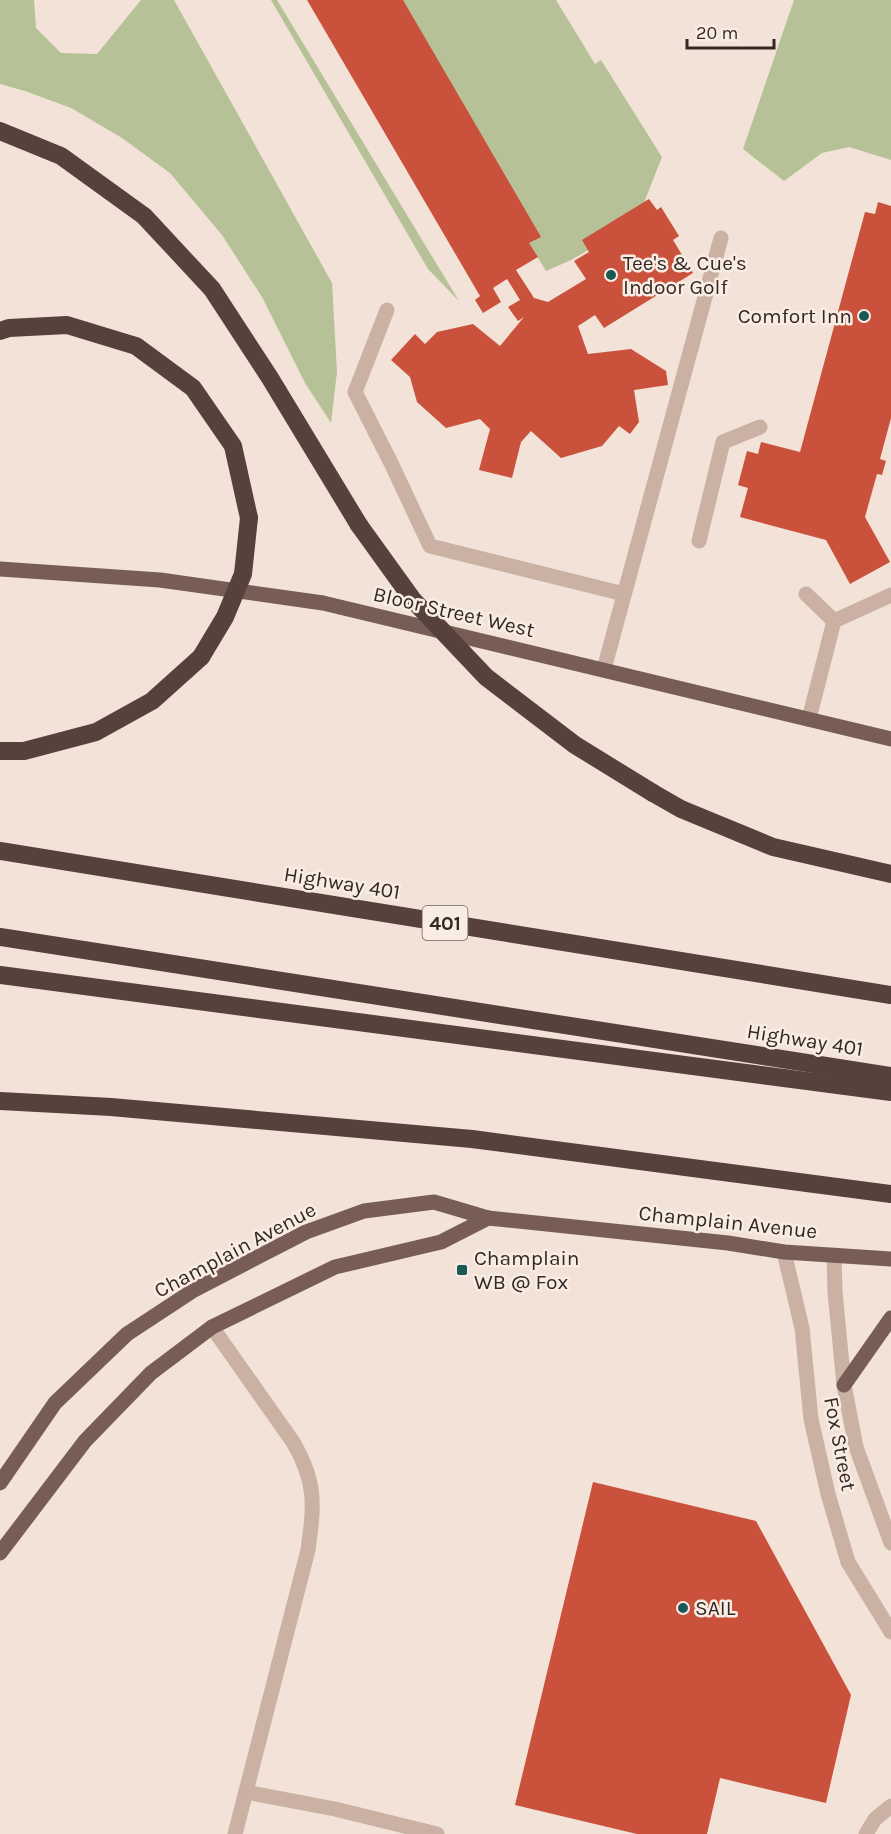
<svg xmlns="http://www.w3.org/2000/svg" width="891" height="1834" viewBox="0 0 891 1834" font-family="Karla,sans-serif">
	<style>
		.green { fill: #b7c197 }
		.building { fill: #ca513c }
		.lines { fill: none; stroke-linecap: round; stroke-linejoin: round }
		.minor { stroke: #cab1a3; stroke-width: 15 }
		.major { stroke: #775d55; stroke-width: 15 }
		.highway { stroke: #56413c; stroke-width: 18 }
		.highway-bridge { stroke: #56413c; stroke-width: 18 }
		.poi-dot { fill: #1a5755; stroke: #f9ede3; stroke-width: 2 }
		.labels { text-anchor: middle; dominant-baseline: central; stroke-width: 5; stroke-linejoin: round; paint-order: stroke }
		.shield { fill: #f9ede3; stroke: #6f635e; stroke-width: 1.5 }
		.shield-label { font-size: 20px; font-weight: bold; fill: #342825 }
		.poi-label { font-size: 21px; fill: #342825; stroke: #f9ede3; text-anchor: start }
		.street-label { font-size: 21px; fill: #342825; stroke: #f9ede3 }
	</style>
	<rect width="100%" height="100%" fill="#f2e2d7"/>
	<g class="green">
		<path d="M 0,0 L 34,0 L 36,28 L 61,53 L 97,54 L 141,0 L 174,0 L 332,283 L 337,372 L 331,423 L 305,383 L 262,297 L 222,235 L 170,173 L 122,138 L 71,108 L 25,91 L 0,84 Z"/>
		<path d="M 271,0 L 277,0 L 459,301 L 428,269 Z"/>
		<path d="M 387,0 L 556,0 L 595,64 L 601,60 L 662,157 L 636,223 L 571,260 L 546,271 L 440,97 Z"/>
		<path d="M 794,0 L 891,0 L 891,160 L 849,147 L 822,153 L 784,181 L 743,149 Z"/>
	</g>
	<g class="building">
		<path d="M 307,0 L 403,0 L 541,237 L 529,243 L 538,257 L 516,270 L 534,298 L 548,302 L 586,279 L 574,261 L 589,252 L 582,240 L 649,199 L 657,210 L 661,207 L 679,236 L 673,240 L 693,273 L 604,328 L 595,315 L 578,326 L 588,354 L 631,349 L 666,371 L 668,385 L 634,390 L 639,422 L 630,434 L 619,426 L 602,446 L 561,458 L 531,431 L 521,442 L 512,478 L 479,470 L 490,429 L 480,419 L 446,428 L 417,402 L 410,377 L 391,360 L 415,334 L 425,344 L 437,332 L 473,324 L 500,346 L 524,317 L 518,321 L 508,307 L 520,300 L 507,279 L 493,288 L 501,302 L 483,313 L 475,300 L 480,296 Z"/>
		<path d="M 878,202 L 891,206 L 891,418 L 880,459 L 886,461 L 882,475 L 877,474 L 865,517 L 890,562 L 850,584 L 826,540 L 740,517 L 748,488 L 738,485 L 747,451 L 758,454 L 761,442 L 800,452 L 865,212 L 875,214 Z"/>
		<path d="M 593,1482 L 756,1521 L 851,1695 L 826,1803 L 720,1778 L 707,1834 L 637,1834 L 515,1805 Z"/>
	</g>
	<g class="lines">
		<g class="minor">
			<path d="M 387,310 L 355,392 L 391,463 L 430,546 L 624,594"/>
			<path d="M 699,541 L 723,442 L 760,427"/>
			<path d="M 806,594 L 834,621"/>
			<path d="M 834,621 L 891,595"/>
			<path d="M 604,669 L 721,238"/>
			<path d="M 809,719 L 834,621"/>
			<path d="M 784,1252 L 802,1328 L 811,1419 L 828,1494 L 848,1562 L 891,1632"/>
			<path d="M 834,1255 L 835,1292 L 844,1385 L 856,1447 L 891,1543"/>
			<path d="M 212,1327 L 293,1442 C 317,1483 314,1505 308,1550 L 235,1834"/>
			<path d="M 246,1792 L 335,1809 L 437,1834"/>
			<path d="M 866,1834 L 875,1819 L 891,1806"/>
		</g>
		<g class="major">
			<path d="M 0,569 L 160,580 L 323,603 L 891,739"/>
			<path d="M 844,1385 L 891,1318"/>
			<path d="M 0,1483 L 55,1403 L 127,1334 L 194,1290 L 306,1232 L 364,1211 L 434,1202 L 488,1218 L 728,1243 L 784,1252 L 891,1259"/>
			<path d="M 0,1553 L 85,1441 L 151,1373 L 212,1327 L 335,1267 L 441,1242 L 488,1218"/>
		</g>
		<g class="highway">
			<path d="M 0,131 L 61,156 L 144,216 L 212,289 L 270,378 L 359,525"/>
			<path d="M 0,331 L 9,328 L 67,325 L 136,346 L 193,388 L 233,446 L 249,518"/>
			<path d="M 0,751 L 24,751 L 96,732 L 152,701 L 201,657"/>
			<path d="M 653,793 L 681,809 L 773,847 L 891,874"/>
			<path d="M 0,851 L 891,995"/>
			<path d="M 0,937 L 891,1076"/>
			<path d="M 0,975 L 891,1092"/>
			<path d="M 0,1101 L 111,1107 L 472,1139 L 891,1194"/>
		</g>
		<g class="highway-bridge">
			<path d="M 359,525 L 413,600 L 486,677 L 575,745 L 653,793"/>
			<path d="M 201,657 L 225,617 L 243,574 L 249,518"/>
		</g>
	</g>
	<g class="poi-dot">
		<circle cx="611" cy="275" r="6"/>
		<circle cx="864" cy="316" r="6"/>
		<rect x="456" y="1264" width="12" height="12" rx="3"/>
		<circle cx="683" cy="1608" r="6"/>
	</g>
	<g class="labels">
		<rect class="shield" x="422.5" y="906" width="45" height="34" rx="4.5"/>
		<g class="shield-label">
			<text x="445" y="923">401</text>
		</g>
		<g class="poi-label">
			<text x="623" y="263">Tee's &amp; Cue's<tspan x="623" dy="24">Indoor Golf</tspan></text>
			<text x="852" y="316" text-anchor="end">Comfort Inn</text>
			<text x="474" y="1258">Champlain<tspan x="474" dy="24">WB @ Fox</tspan></text>
			<text x="695" y="1608">SAIL</text>
		</g>
		<g class="street-label">
			<text transform="translate(454 612) rotate(13)">Bloor Street West</text>
			<text transform="translate(342 883) rotate(9)">Highway 401</text>
			<text transform="translate(805 1040) rotate(9)">Highway 401</text>
			<text transform="translate(728 1222) rotate(6)">Champlain Avenue</text>
			<text transform="translate(235 1250) rotate(-28)">Champlain Avenue</text>
			<text transform="translate(840 1444) rotate(79)">Fox Street</text>
		</g>
	</g>
	<path d="M687 39v9h87v-9" fill="none" stroke="#342825" stroke-width="3"/>
	<text x="696" y="39" font-size="18" fill="#342825" stroke="#f9ede3" stroke-width="4.5" paint-order="stroke">20 m</text>
</svg>
